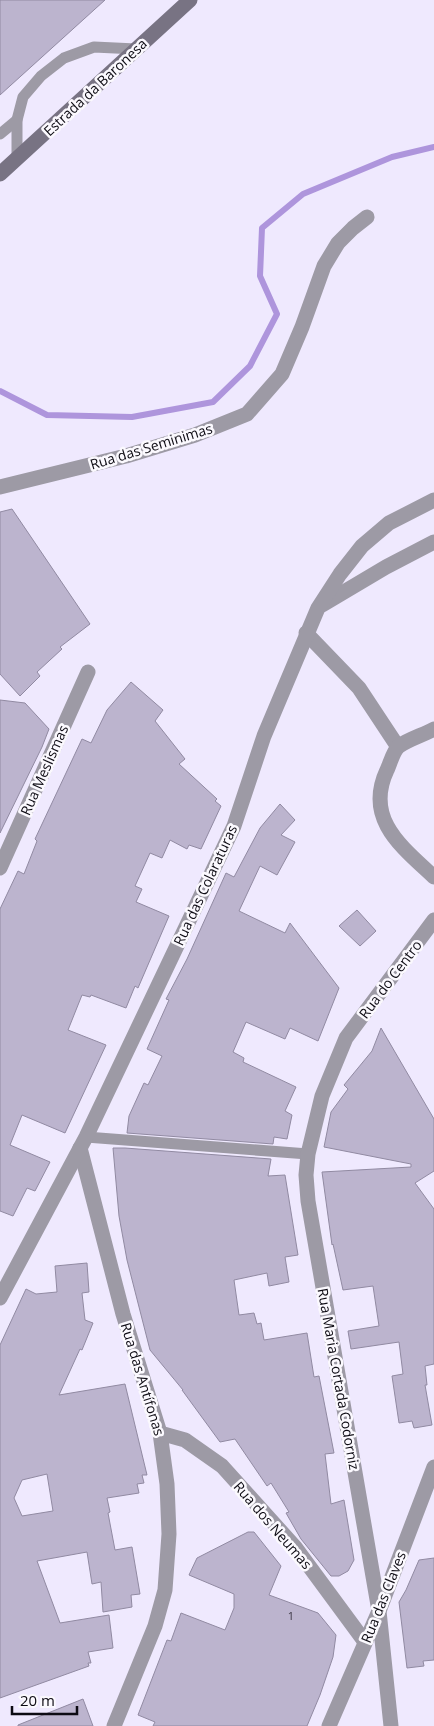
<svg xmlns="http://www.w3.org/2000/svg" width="434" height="1726" viewBox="0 0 434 1726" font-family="'Open Sans',sans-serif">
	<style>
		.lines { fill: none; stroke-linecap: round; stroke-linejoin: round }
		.stream { stroke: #ae95dc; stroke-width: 6 }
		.building { fill: #bcb4ce; stroke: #918aa2; fill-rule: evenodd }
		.lane { stroke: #9d9aa5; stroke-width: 11 }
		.street { stroke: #9d9aa5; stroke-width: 15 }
		.secondary { stroke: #787383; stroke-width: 15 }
		.labels { text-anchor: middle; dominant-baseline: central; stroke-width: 5; stroke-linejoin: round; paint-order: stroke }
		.number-label { font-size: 11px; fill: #393542 }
		.street-label { font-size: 14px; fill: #0d0b13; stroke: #fbf9fe }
	</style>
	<rect width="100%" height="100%" fill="#efe9fe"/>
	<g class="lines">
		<path class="stream" d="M 0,391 L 47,415 L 132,417 L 213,402 L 250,366 L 277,314 L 260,276 L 262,228 L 303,194 L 392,157 L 434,147"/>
	</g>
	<g class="building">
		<path d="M 0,0 L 105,0 L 0,95 Z"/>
		<path d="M 12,509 L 90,624 L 60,647 L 62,649 L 37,672 L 40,676 L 20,696 L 0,674 L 0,512 Z"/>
		<path d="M 131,682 L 163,710 L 155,721 L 185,759 L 179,764 L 217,799 L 215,801 L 221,806 L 201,849 L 189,845 L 187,849 L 170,840 L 162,858 L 150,853 L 135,886 L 142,889 L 136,902 L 169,916 L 138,988 L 135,986 L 126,1008 L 91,995 L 90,997 L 82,995 L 68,1030 L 106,1045 L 65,1133 L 22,1115 L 10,1145 L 50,1162 L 35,1191 L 27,1188 L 13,1216 L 0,1211 L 0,909 L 18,871 L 24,874 L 37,841 L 35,839 L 82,739 L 91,743 L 107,710 Z"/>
		<path d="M 0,700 L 25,703 L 49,729 L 42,747 L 0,833 Z"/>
		<path d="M 280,804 L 295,820 L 281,835 L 295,842 L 277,875 L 260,866 L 239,911 L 285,933 L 290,923 L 339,988 L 318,1041 L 290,1028 L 285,1039 L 246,1022 L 233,1052 L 244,1058 L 243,1062 L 296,1087 L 285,1111 L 292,1115 L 287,1139 L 274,1137 L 273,1144 L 127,1133 L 129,1116 L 144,1083 L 148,1085 L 162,1056 L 147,1049 L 169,1000 L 166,999 L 187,959 L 226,873 L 234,877 L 260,828 Z"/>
		<path d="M 357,910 L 376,931 L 360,946 L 339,926 Z"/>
		<path d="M 381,1028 L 434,1119 L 434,1171 L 415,1183 L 434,1209 L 434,1364 L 425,1366 L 427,1385 L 425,1385 L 432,1425 L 414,1428 L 412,1421 L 399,1423 L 392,1376 L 403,1374 L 399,1342 L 351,1349 L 348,1331 L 379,1326 L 373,1286 L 343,1290 L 333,1244 L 332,1245 L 322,1172 L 411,1167 L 411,1164 L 324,1147 L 331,1112 L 348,1089 L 344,1085 L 372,1051 Z"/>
		<path d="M 113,1148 L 125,1148 L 271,1159 L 268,1176 L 285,1175 L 298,1255 L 285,1257 L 289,1282 L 269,1286 L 267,1273 L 234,1280 L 239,1315 L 254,1313 L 257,1324 L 261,1323 L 264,1340 L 307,1333 L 314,1377 L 319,1376 L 334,1453 L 325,1454 L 331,1504 L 344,1500 L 354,1560 L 348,1571 L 339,1576 L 331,1576 L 301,1539 L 286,1513 L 289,1512 L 271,1483 L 267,1486 L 235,1439 L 220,1442 L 182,1390 L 183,1390 L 150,1350 L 127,1260 L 119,1216 Z"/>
		<path d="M 87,1263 L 89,1292 L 82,1293 L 85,1320 L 93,1323 L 82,1350 L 80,1349 L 59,1395 L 125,1384 L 147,1475 L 142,1475 L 144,1483 L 137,1484 L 139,1493 L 107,1498 L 110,1512 L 108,1513 L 115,1550 L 132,1547 L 140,1594 L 131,1595 L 132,1607 L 103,1612 L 101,1582 L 92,1584 L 87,1552 L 37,1561 L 60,1623 L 109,1615 L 113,1648 L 88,1652 L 91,1663 L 88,1663 L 89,1666 L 0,1698 L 0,1345 L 26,1289 L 36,1294 L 57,1292 L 55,1266 ZM 47,1474 L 53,1511 L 22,1516 L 14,1498 L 22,1480 Z"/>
		<path d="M 248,1532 L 254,1532 L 281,1566 L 269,1595 L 318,1613 L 336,1635 L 333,1657 L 320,1695 L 307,1726 L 153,1726 L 155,1722 L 138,1715 L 167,1640 L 171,1641 L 181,1613 L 225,1630 L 234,1608 L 234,1594 L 189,1575 L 197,1558 Z"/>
		<path d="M 434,1558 L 434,1660 L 423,1661 L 424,1666 L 407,1668 L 399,1602 L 406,1590 L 419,1560 Z"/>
		<path d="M 83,1699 L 93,1726 L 18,1726 L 18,1725 Z"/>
	</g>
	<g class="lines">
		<g class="lane">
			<path d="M 0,134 L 17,120"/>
			<path d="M 17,159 L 17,120 L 23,97 L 41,76 L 64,58 L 94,47 L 136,49"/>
			<path d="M 86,1137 L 308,1154"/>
		</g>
		<g class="street">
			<path d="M 0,487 L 126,456 L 195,435 L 247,414 L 282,374 L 302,327 L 324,266 L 338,243 L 353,228 L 367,217"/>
			<path d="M 322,605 L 386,567 L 434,542"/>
			<path d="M 306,633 L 359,688 L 398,747"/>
			<path d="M 434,729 C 423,735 409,739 399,746 C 393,751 390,764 387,770 C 364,819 402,847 434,877"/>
			<path d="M 0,868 L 88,672"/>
			<path d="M 80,1148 L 123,1314 L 160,1433 L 167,1484 L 169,1534 L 165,1590 L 155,1626 L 114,1726"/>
			<path d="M 0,1298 L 86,1137 L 234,826 L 264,736 L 318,608 L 340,574 L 362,546 L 389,523 L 434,500"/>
			<path d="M 160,1433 L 185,1440 L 222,1466 L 295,1547 L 365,1642"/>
			<path d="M 329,1726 L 379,1611 L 434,1467"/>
			<path d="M 391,1726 L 379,1611 L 308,1201 L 306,1175 L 308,1154 L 322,1096 L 346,1038 L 434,920"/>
		</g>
		<path class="secondary" d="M 0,174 L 190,0"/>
	</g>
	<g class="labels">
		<g class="number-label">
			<text x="291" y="1615">1</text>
		</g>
		<g class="street-label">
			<text transform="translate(95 87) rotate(-43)">Estrada da Baronesa</text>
			<text transform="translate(151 446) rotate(-17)">Rua das Seminimas</text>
			<text transform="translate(44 770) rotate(-66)">Rua Meslismas</text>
			<text transform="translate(205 885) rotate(-65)">Rua das Colaraturas</text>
			<text transform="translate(390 979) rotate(-53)">Rua do Centro</text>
			<text transform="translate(143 1379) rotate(73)">Rua das Antífonas</text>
			<text transform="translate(339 1379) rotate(80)">Rua Maria Cortada Codorniz</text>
			<text transform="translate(273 1525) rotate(49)">Rua dos Neumas</text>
			<text transform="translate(383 1597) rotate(-68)">Rua das Claves</text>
		</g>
	</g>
	<path d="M12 1706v8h65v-8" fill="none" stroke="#0d0b13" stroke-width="2.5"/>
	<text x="20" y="1706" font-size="15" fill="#0d0b13" stroke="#fbf9fe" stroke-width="4" paint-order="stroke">20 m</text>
</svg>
